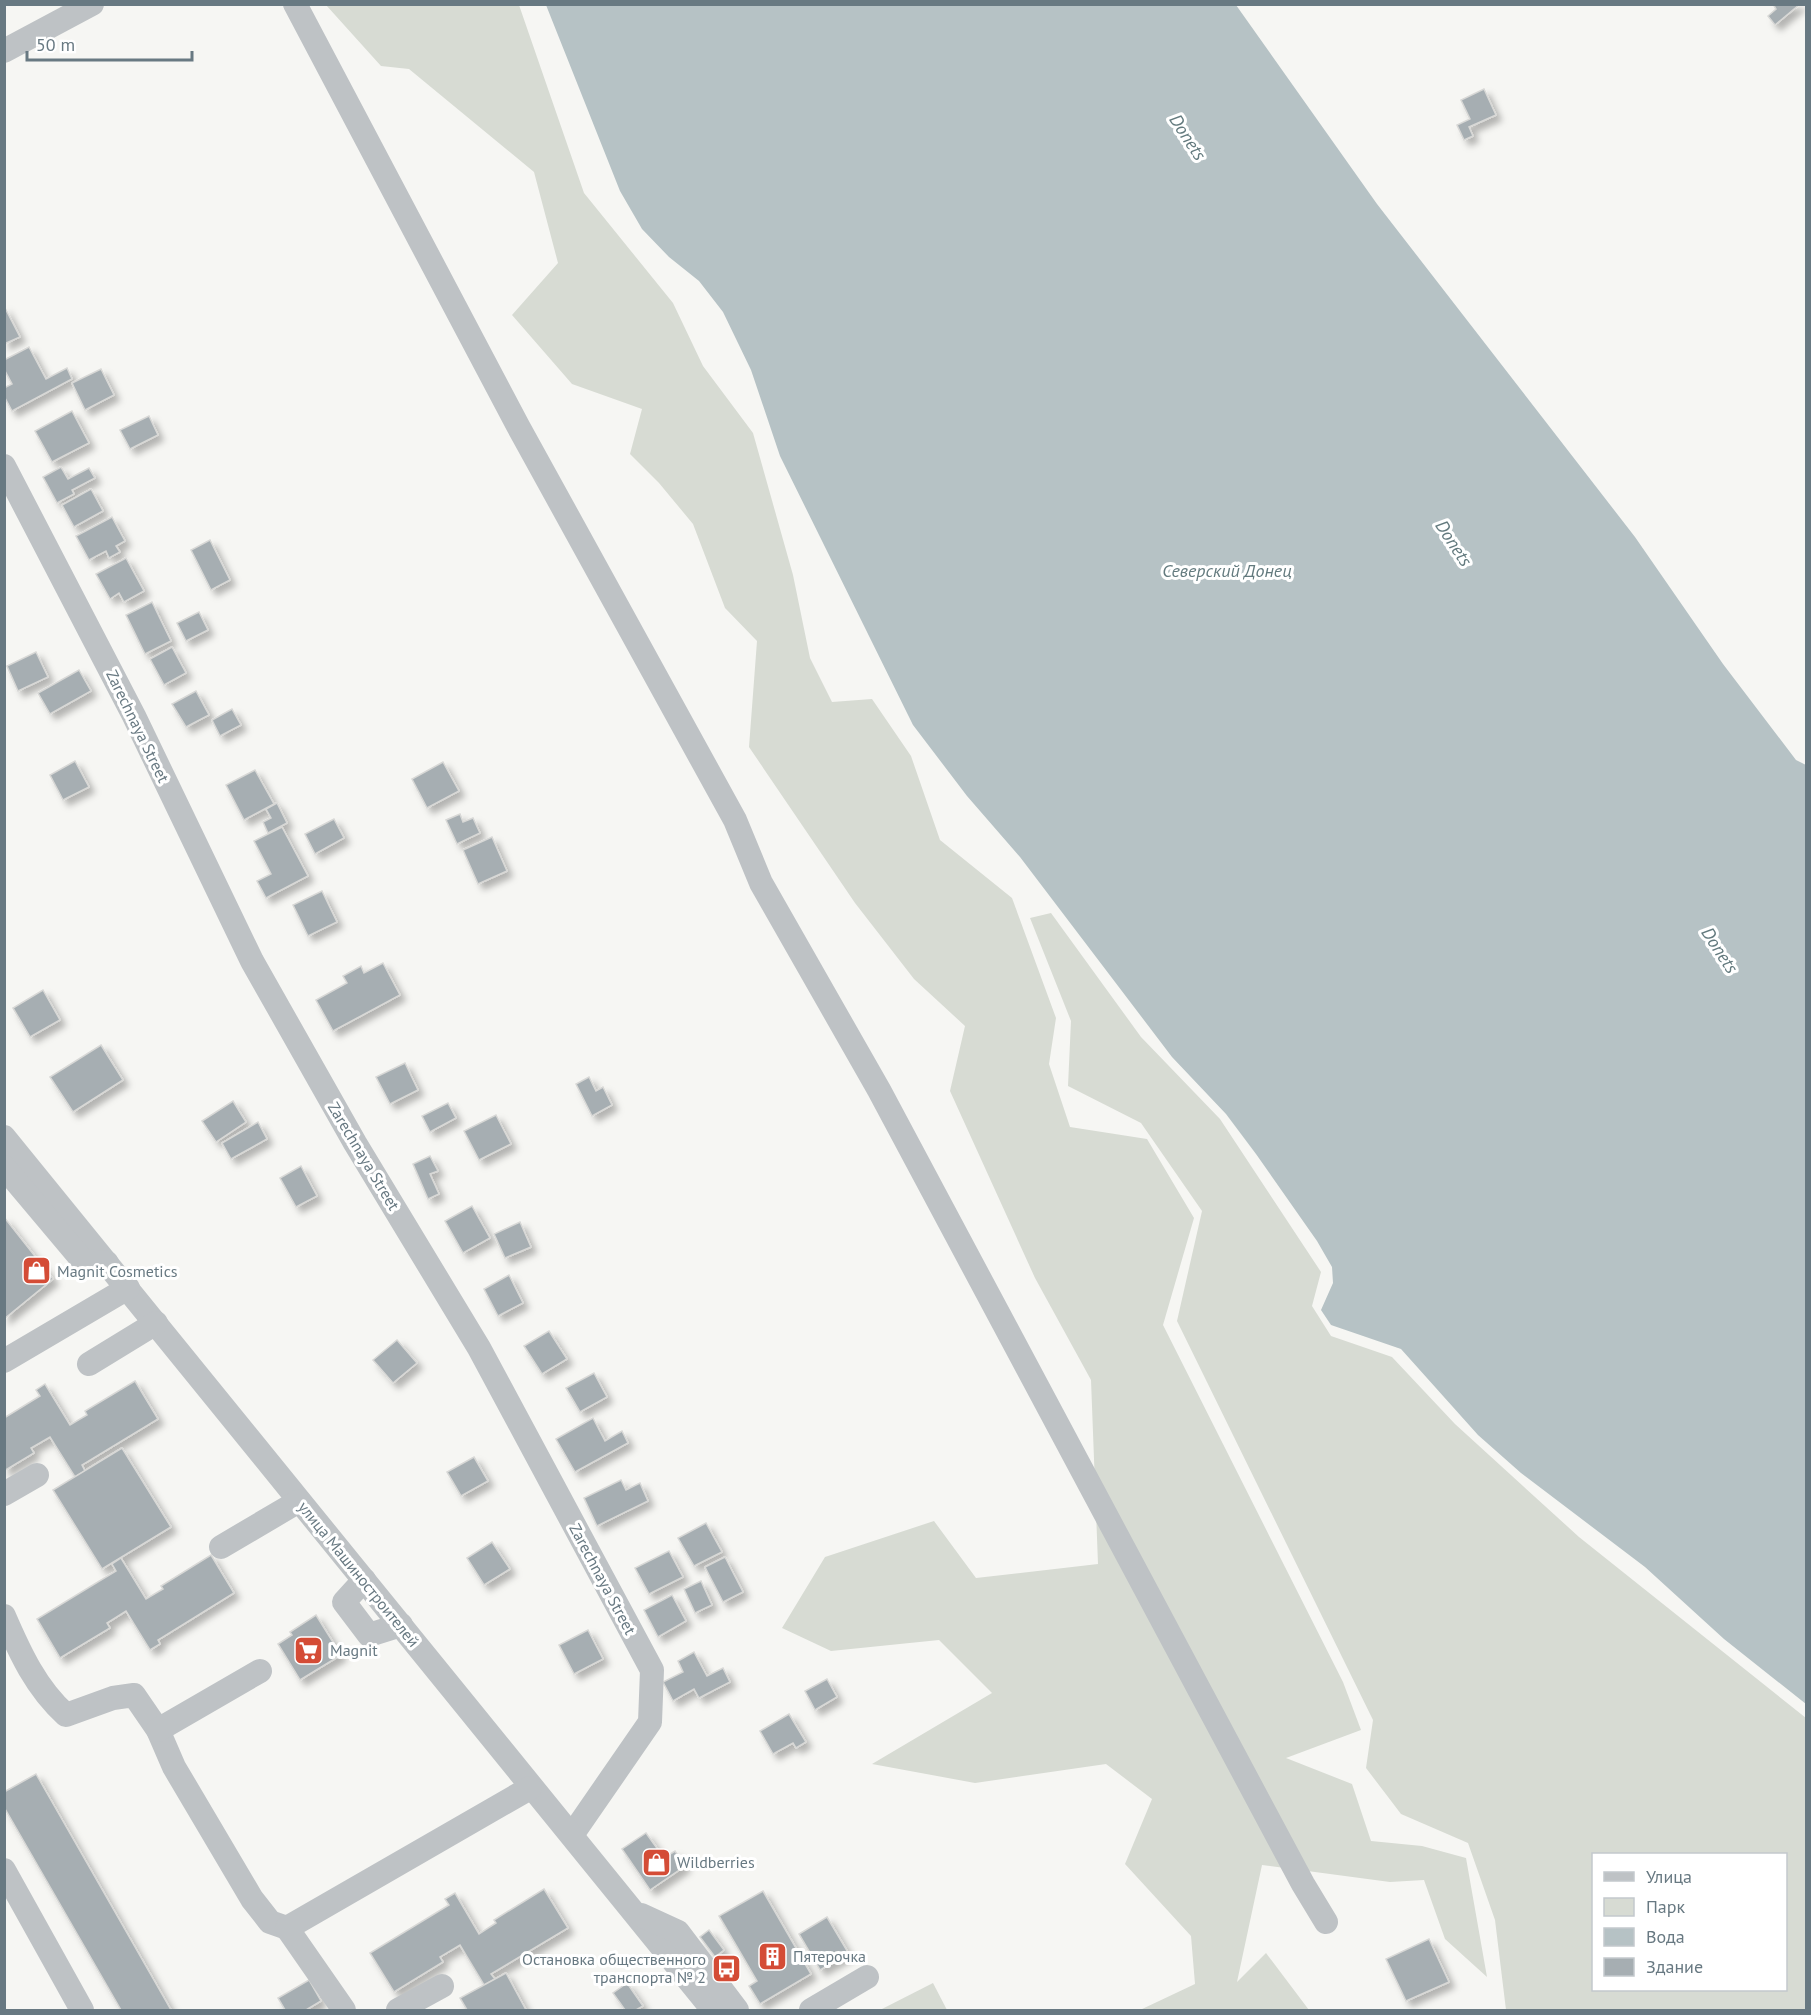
<svg xmlns="http://www.w3.org/2000/svg" width="1811" height="2015" viewBox="0 0 1811 2015" font-family="'PT Sans',sans-serif">
	<style>
		.green { fill: #d7dbd3; fill-rule: evenodd }
		.water { fill: #b6c2c5 }
		.building { fill: #a6aeb2; stroke: #d8d8d6; stroke-width: 1.5; filter: url(#shadow) }
		.lines { fill: none; stroke-linecap: round; stroke-linejoin: round }
		.minor { stroke: #bec2c5; stroke-width: 24 }
		.labels { text-anchor: middle; dominant-baseline: central; stroke-width: 6; stroke-linejoin: round; paint-order: stroke }
		.street-label { font-size: 16px; fill: #687982; stroke: #fff }
		.poi-label { font-size: 16px; fill: #687982; stroke: #fff; text-anchor: start }
		.water-label { font-size: 18px; font-style: italic; fill: #637a7e; stroke: #fff }
	</style>
	<defs>
		<filter id="shadow"><feDropShadow dx="5.5" dy="5.5" stdDeviation="3" flood-color="#0004"/></filter>
	</defs>
	<rect width="100%" height="100%" fill="#f6f6f3"/>
	<g class="green">
		<path d="M 326,5 L 519,5 L 584,193 L 673,303 L 703,366 L 753,433 L 793,575 L 810,658 L 832,702 L 872,699 L 911,756 L 940,840 L 1012,898 L 1056,1018 L 1049,1064 L 1070,1127 L 1147,1139 L 1194,1218 L 1163,1325 L 1343,1682 L 1361,1730 L 1286,1758 L 1352,1784 L 1371,1841 L 1422,1846 L 1466,1858 L 1487,1977 L 1445,1939 L 1424,1880 L 1390,1882 L 1262,1865 L 1237,1982 L 1266,1953 L 1309,2010 L 1140,2010 L 1195,1984 L 1191,1936 L 1125,1864 L 1152,1799 L 1106,1764 L 975,1783 L 872,1764 L 992,1693 L 939,1640 L 831,1651 L 782,1628 L 825,1557 L 934,1521 L 976,1578 L 1098,1564 L 1091,1380 L 1035,1278 L 950,1091 L 965,1026 L 914,979 L 855,903 L 749,747 L 757,641 L 725,608 L 693,524 L 659,483 L 630,454 L 642,409 L 572,384 L 512,315 L 558,263 L 534,172 L 409,69 L 381,66 Z"/>
		<path d="M 1051,913 L 1141,1037 L 1220,1119 L 1321,1272 L 1312,1306 L 1331,1336 L 1392,1357 L 1455,1424 L 1579,1537 L 1806,1718 L 1806,2010 L 1506,2010 L 1495,1920 L 1468,1843 L 1401,1814 L 1366,1768 L 1373,1720 L 1177,1321 L 1202,1211 L 1141,1123 L 1068,1086 L 1071,1021 L 1030,918 ZM 1594,1854 L 1786,1854 L 1786,1990 L 1594,1990 Z"/>
		<path d="M 933,1983 L 947,2010 L 880,2010 Z"/>
	</g>
	<path class="water" d="M 546,5 L 1236,5 L 1377,204 L 1635,537 L 1723,664 L 1796,760 L 1806,765 L 1806,1704 L 1724,1639 L 1645,1567 L 1521,1473 L 1478,1435 L 1401,1349 L 1331,1325 L 1321,1310 L 1333,1283 L 1332,1267 L 1317,1241 L 1256,1154 L 1226,1114 L 1172,1057 L 1020,857 L 967,796 L 913,725 L 780,456 L 751,370 L 723,312 L 699,281 L 669,257 L 642,229 L 620,191 Z"/>
	<g class="building">
		<path d="M 1773,4 L 1800,4 L 1775,25 L 1768,16 L 1776,9 Z"/>
		<path d="M 1484,89 L 1496,115 L 1469,127 L 1473,136 L 1464,140 L 1457,125 L 1470,119 L 1461,100 Z"/>
		<path d="M 4,306 L 20,337 L 4,344 Z"/>
		<path d="M 29,347 L 46,379 L 67,368 L 72,379 L 12,411 L 4,396 L 4,388 L 12,384 L 4,369 L 4,360 Z"/>
		<path d="M 101,369 L 114,395 L 85,410 L 72,383 Z"/>
		<path d="M 72,411 L 89,443 L 52,462 L 35,431 Z"/>
		<path d="M 149,416 L 158,435 L 130,449 L 120,430 Z"/>
		<path d="M 61,467 L 68,479 L 89,468 L 95,478 L 72,490 L 74,494 L 57,503 L 43,477 Z"/>
		<path d="M 91,489 L 103,511 L 74,527 L 62,505 Z"/>
		<path d="M 112,517 L 125,541 L 116,546 L 120,552 L 109,558 L 106,551 L 89,560 L 76,536 Z"/>
		<path d="M 210,540 L 230,580 L 211,590 L 191,550 Z"/>
		<path d="M 126,558 L 144,591 L 124,602 L 119,593 L 110,599 L 96,574 Z"/>
		<path d="M 152,602 L 171,641 L 145,654 L 126,615 Z"/>
		<path d="M 199,612 L 208,630 L 186,641 L 177,623 Z"/>
		<path d="M 172,647 L 186,673 L 164,685 L 150,659 Z"/>
		<path d="M 36,652 L 48,677 L 18,691 L 7,666 Z"/>
		<path d="M 79,670 L 91,691 L 50,714 L 38,693 Z"/>
		<path d="M 196,691 L 209,715 L 186,727 L 172,704 Z"/>
		<path d="M 232,709 L 241,725 L 220,736 L 212,720 Z"/>
		<path d="M 75,761 L 89,787 L 63,800 L 50,775 Z"/>
		<path d="M 443,762 L 459,791 L 427,808 L 412,779 Z"/>
		<path d="M 255,770 L 274,804 L 244,820 L 226,785 Z"/>
		<path d="M 277,803 L 287,823 L 268,833 L 263,822 L 271,818 L 266,809 Z"/>
		<path d="M 460,814 L 463,822 L 473,818 L 480,833 L 457,844 L 446,820 Z"/>
		<path d="M 334,819 L 344,838 L 315,854 L 305,834 Z"/>
		<path d="M 282,827 L 308,876 L 266,898 L 257,881 L 271,874 L 254,841 Z"/>
		<path d="M 492,837 L 507,871 L 478,884 L 463,850 Z"/>
		<path d="M 322,891 L 337,922 L 308,936 L 293,905 Z"/>
		<path d="M 383,963 L 400,995 L 333,1031 L 316,1000 L 347,983 L 343,976 L 361,966 L 364,973 Z"/>
		<path d="M 43,990 L 60,1020 L 30,1037 L 13,1008 Z"/>
		<path d="M 101,1045 L 123,1080 L 73,1112 L 50,1077 Z"/>
		<path d="M 405,1063 L 418,1090 L 390,1104 L 376,1077 Z"/>
		<path d="M 589,1077 L 596,1091 L 603,1087 L 612,1105 L 592,1116 L 576,1084 Z"/>
		<path d="M 233,1101 L 246,1122 L 216,1142 L 202,1121 Z"/>
		<path d="M 448,1103 L 456,1118 L 430,1132 L 422,1116 Z"/>
		<path d="M 496,1115 L 511,1144 L 479,1160 L 464,1131 Z"/>
		<path d="M 258,1122 L 267,1139 L 231,1159 L 222,1143 Z"/>
		<path d="M 430,1156 L 438,1171 L 430,1174 L 439,1194 L 428,1199 L 413,1164 Z"/>
		<path d="M 301,1166 L 317,1196 L 296,1207 L 280,1178 Z"/>
		<path d="M 472,1206 L 490,1238 L 463,1253 L 445,1221 Z"/>
		<path d="M 4,1217 L 53,1279 L 4,1319 Z"/>
		<path d="M 520,1222 L 531,1247 L 505,1258 L 494,1234 Z"/>
		<path d="M 509,1275 L 523,1303 L 498,1316 L 484,1289 Z"/>
		<path d="M 549,1331 L 567,1359 L 542,1374 L 524,1346 Z"/>
		<path d="M 397,1340 L 417,1363 L 393,1383 L 373,1360 Z"/>
		<path d="M 594,1373 L 607,1397 L 580,1412 L 566,1388 Z"/>
		<path d="M 135,1381 L 158,1419 L 82,1465 L 85,1471 L 75,1477 L 50,1437 L 31,1448 L 34,1453 L 4,1471 L 4,1418 L 40,1396 L 36,1390 L 45,1384 L 70,1425 L 87,1415 L 85,1411 Z"/>
		<path d="M 593,1418 L 605,1441 L 622,1431 L 628,1443 L 575,1472 L 556,1439 Z"/>
		<path d="M 122,1448 L 171,1527 L 102,1569 L 53,1490 Z"/>
		<path d="M 474,1457 L 488,1481 L 461,1496 L 447,1472 Z"/>
		<path d="M 621,1480 L 626,1490 L 640,1483 L 648,1501 L 597,1526 L 584,1498 Z"/>
		<path d="M 706,1523 L 722,1552 L 694,1566 L 678,1538 Z"/>
		<path d="M 492,1542 L 510,1569 L 484,1585 L 467,1558 Z"/>
		<path d="M 669,1551 L 683,1577 L 649,1594 L 635,1568 Z"/>
		<path d="M 211,1555 L 234,1593 L 158,1640 L 160,1644 L 150,1650 L 126,1611 L 107,1623 L 110,1628 L 60,1658 L 37,1619 L 116,1571 L 112,1564 L 121,1558 L 146,1599 L 163,1589 L 161,1586 Z"/>
		<path d="M 725,1557 L 743,1592 L 723,1602 L 705,1567 Z"/>
		<path d="M 701,1581 L 712,1605 L 695,1613 L 684,1589 Z"/>
		<path d="M 672,1595 L 686,1621 L 658,1637 L 644,1610 Z"/>
		<path d="M 316,1615 L 341,1655 L 300,1680 L 278,1644 L 292,1635 L 290,1632 Z"/>
		<path d="M 588,1630 L 603,1659 L 574,1674 L 559,1645 Z"/>
		<path d="M 694,1652 L 707,1676 L 723,1668 L 730,1682 L 699,1698 L 694,1689 L 673,1701 L 663,1682 L 683,1672 L 678,1661 Z"/>
		<path d="M 827,1679 L 837,1697 L 815,1710 L 805,1691 Z"/>
		<path d="M 789,1714 L 806,1742 L 796,1748 L 793,1743 L 773,1754 L 760,1731 Z"/>
		<path d="M 36,1774 L 171,2010 L 121,2010 L 4,1807 L 4,1792 Z"/>
		<path d="M 646,1833 L 664,1858 L 675,1851 L 685,1866 L 650,1890 L 622,1849 Z"/>
		<path d="M 544,1889 L 568,1928 L 491,1974 L 495,1979 L 484,1985 L 460,1945 L 440,1957 L 443,1962 L 394,1992 L 370,1953 L 449,1905 L 445,1899 L 455,1893 L 479,1934 L 496,1923 L 494,1920 Z"/>
		<path d="M 763,1891 L 811,1974 L 760,2004 L 749,1986 L 757,1981 L 719,1916 Z"/>
		<path d="M 827,1917 L 849,1954 L 820,1970 L 799,1934 Z"/>
		<path d="M 709,1930 L 724,1950 L 715,1957 L 700,1937 Z"/>
		<path d="M 1429,1939 L 1449,1982 L 1406,2001 L 1386,1959 Z"/>
		<path d="M 506,1973 L 526,2010 L 467,2010 L 460,1998 Z"/>
		<path d="M 309,1980 L 321,2001 L 306,2010 L 285,2010 L 278,1998 Z"/>
		<path d="M 627,1983 L 643,2006 L 636,2010 L 625,2010 L 613,1993 Z"/>
	</g>
	<g class="lines">
		<g class="minor">
			<path d="M 295,4 L 518,426 L 735,820 L 761,883 L 879,1090 L 1303,1884 L 1326,1922"/>
			<path d="M 4,51 L 92,4"/>
			<path d="M 4,466 L 134,716 L 252,961 L 355,1143 L 479,1348 L 652,1670 L 650,1722 L 572,1835"/>
			<path d="M 4,1137 L 713,2010"/>
			<path d="M 4,1167 L 83,1261 L 107,1263"/>
			<path d="M 4,1361 L 128,1288"/>
			<path d="M 89,1364 L 156,1323"/>
			<path d="M 4,1494 L 37,1475"/>
			<path d="M 221,1547 L 299,1501"/>
			<path d="M 364,1580 L 344,1602 L 369,1635 L 401,1625"/>
			<path d="M 4,1616 C 20,1653 36,1688 66,1715 L 113,1698 L 134,1695 L 158,1730 L 174,1767 L 252,1899 L 270,1922 L 287,1928"/>
			<path d="M 158,1730 L 260,1671"/>
			<path d="M 4,1870 L 82,2010"/>
			<path d="M 641,1915 L 678,1932 L 737,2010"/>
			<path d="M 344,2010 L 287,1928 L 530,1788"/>
			<path d="M 398,2010 L 442,1986"/>
			<path d="M 811,2010 L 867,1977"/>
		</g>
	</g>
	<defs>
		<symbol id="shop-square" viewBox="-11 -11 22 22"><rect x="-9" y="-9" width="18" height="18" rx="4" fill="#d44c36" stroke="#fff"/><path d="M-5-2.5h2.3a2.7 3.5 0 0 1 5.4 0H5L5.5 6h-11ZM-1.5-2.5h3a1.5 2.3 0 0 0-3 0Z" fill="#fff"/></symbol>
		<symbol id="supermarket-square" viewBox="-11 -11 22 22"><rect x="-9" y="-9" width="18" height="18" rx="4" fill="#d44c36" stroke="#fff"/><path d="M-6-5.5h2.5l.6 2H6L4.5 2H-2.5L-4.4-4H-6ZM-1.5 3.2a1.3 1.3 0 1 0 .1 0ZM3 3.2a1.3 1.3 0 1 0 .1 0Z" fill="#fff"/></symbol>
		<symbol id="building-square" viewBox="-11 -11 22 22"><rect x="-9" y="-9" width="18" height="18" rx="4" fill="#d44c36" stroke="#fff"/><path d="M-4-6H4V6H1V3H-1V6H-4ZM-2.5-4.3h1.7v1.8h-1.7ZM.8-4.3h1.7v1.8H.8ZM-2.5-1h1.7V.8h-1.7ZM.8-1h1.7V.8H.8Z" fill="#fff"/></symbol>
		<symbol id="bus-square" viewBox="-11 -11 22 22"><rect x="-9" y="-9" width="18" height="18" rx="4" fill="#d44c36" stroke="#fff"/><path d="M-5-6H5V4H4V6H2V4H-2V6H-4V4H-5ZM-3.5-4V0h7V-4ZM-3.5 1.2v1.5H-2V1.2ZM2 1.2v1.5H3.5V1.2Z" fill="#fff"/></symbol>
	</defs>
	<g fill-rule="evenodd">
		<use href="#shop-square" x="20" y="1254" width="33" height="33"/>
		<use href="#supermarket-square" x="292" y="1634" width="33" height="33"/>
		<use href="#shop-square" x="640" y="1846" width="33" height="33"/>
		<use href="#building-square" x="756" y="1940" width="33" height="33"/>
		<use href="#bus-square" x="710" y="1952" width="33" height="33"/>
	</g>
	<g class="labels">
		<g class="street-label">
			<text transform="translate(138 726) rotate(64)">Zarechnaya Street</text>
			<text transform="translate(364 1156) rotate(59)">Zarechnaya Street</text>
			<text transform="translate(359 1574) rotate(51)">улица Машиностроителей</text>
			<text transform="translate(603 1579) rotate(62)">Zarechnaya Street</text>
		</g>
		<g class="poi-label">
			<text x="57" y="1271">Magnit Cosmetics</text>
			<text x="330" y="1650">Magnit</text>
			<text x="677" y="1862">Wildberries</text>
			<text x="793" y="1956">Пятерочка</text>
			<text x="706" y="1959" text-anchor="end">Остановка общественного<tspan x="706" dy="18">транспорта № 2</tspan></text>
		</g>
		<g class="water-label">
			<text transform="translate(1188 137) rotate(57)">Donets</text>
			<text transform="translate(1454 543) rotate(57)">Donets</text>
			<text x="1227" y="570">Северский Донец</text>
			<text transform="translate(1720 950) rotate(57)">Donets</text>
		</g>
	</g>
	<rect width="1811" height="2015" fill="none" stroke="#687982" stroke-width="12"/>
	<rect x="1592" y="1853" width="195" height="138" fill="#ffffff" stroke="#c3c9cd" stroke-width="1.5"/>
	<rect x="1604" y="1872" width="30" height="9" fill="#bec2c5" stroke="#c3c9cd" stroke-width="1.5"/>
	<text x="1646" y="1883" font-size="18" fill="#687982">Улица</text>
	<rect x="1604" y="1898" width="30" height="18" fill="#d7dbd3" stroke="#c3c9cd" stroke-width="1.5"/>
	<text x="1646" y="1913" font-size="18" fill="#687982">Парк</text>
	<rect x="1604" y="1928" width="30" height="18" fill="#b6c2c5" stroke="#c3c9cd" stroke-width="1.5"/>
	<text x="1646" y="1943" font-size="18" fill="#687982">Вода</text>
	<rect x="1604" y="1958" width="30" height="18" fill="#a6aeb2" stroke="#c3c9cd" stroke-width="1.5"/>
	<text x="1646" y="1973" font-size="18" fill="#687982">Здание</text>
	<path d="M27 51v9h165v-9" fill="none" stroke="#687982" stroke-width="3"/>
	<text x="36" y="51" font-size="18" fill="#687982" stroke="#ffffff" stroke-width="4.5" paint-order="stroke">50 m</text>
</svg>
